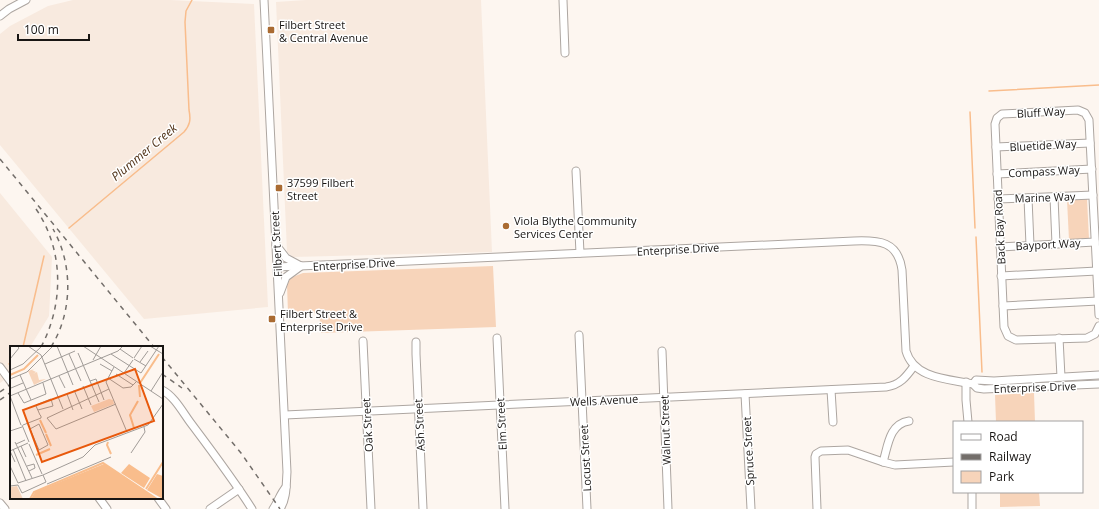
<svg xmlns="http://www.w3.org/2000/svg" width="1099" height="509" viewBox="0 0 1099 509" font-family="'Open Sans',sans-serif">
	<style>
		.built { fill: #f8eadf }
		.green { fill: #f7d4ba }
		.lines { fill: none; stroke-linecap: round; stroke-linejoin: round }
		.stream { stroke: #f9bd8c; stroke-width: 1.5 }
		.minor-casing { stroke: #ada6a1; stroke-width: 9 }
		.minor { stroke: #fff; stroke-width: 7 }
		.rail { stroke: #736e6a; stroke-width: 1.5; stroke-dasharray: 5 5; stroke-linecap: butt }
		.poi-dot { fill: #aa6b32; stroke: #fff; stroke-width: 1.5 }
		.labels { text-anchor: middle; dominant-baseline: central; stroke-width: 3; stroke-linejoin: round; paint-order: stroke }
		.poi-label { font-size: 11px; fill: #181513; stroke: #fff; text-anchor: start }
		.street-label { font-size: 11px; fill: #181513; stroke: #fff }
		.water-label { font-size: 12px; font-style: italic; fill: #503217; stroke: #fff }
		.inset-river { fill: none; stroke: #f9bd8c; stroke-width: 2 }
		.inset-road { fill: none; stroke: #a19c98; stroke-width: 1 }
		.view { fill: #e8590c; fill-opacity: 0.15; stroke: #e8590c; stroke-width: 2 }
		.inset-edge { fill: none; stroke: #181513; stroke-width: 2 }
	</style>
	<rect width="100%" height="100%" fill="#fdf6f0"/>
	<g class="built">
		<path d="M 73,0 L 170,0 L 254,4 L 268,307 L 144,319 L 0,145 L 0,34 L 10,26 L 48,6 Z"/>
		<path d="M 306,0 L 481,0 L 492,252 L 293,257 L 287,252 L 276,2 Z"/>
		<path d="M 0,193 L 52,257 L 49,316 L 30,347 L 11,347 L 11,375 L 0,383 Z"/>
	</g>
	<g class="green">
		<path d="M 1087,199 L 1089,239 L 1069,240 L 1067,200 Z"/>
		<path d="M 493,266 L 496,327 L 321,333 L 319,313 L 288,314 L 287,284 L 290,278 L 303,273 Z"/>
		<path d="M 1034,393 L 1035,422 L 996,422 L 995,395 Z"/>
		<path d="M 1000,492 L 1039,492 L 1040,506 L 1000,507 Z"/>
	</g>
	<g class="lines">
		<g class="stream">
			<path d="M 989,91 L 1099,85"/>
			<path d="M 970,112 L 975,228"/>
			<path d="M 69,228 L 184,132 C 190,125 191,120 189,110 L 185,22 L 186,11 L 192,0"/>
			<path d="M 976,237 L 982,372"/>
			<path d="M 23,347 L 44,256"/>
			<path d="M 9,364 L 11,363"/>
		</g>
		<defs>
			<g id="minor">
				<path d="M 264,0 L 287,472 C 286,485 287,498 280,509"/>
				<path d="M 563,0 L 565,53"/>
				<path d="M 0,16 L 9,9 L 26,0"/>
				<path d="M 996,147 L 1090,143"/>
				<path d="M 576,171 L 580,253"/>
				<path d="M 997,174 L 1092,169"/>
				<path d="M 1054,197 L 1056,244"/>
				<path d="M 1028,198 L 1030,245"/>
				<path d="M 998,199 L 1093,195"/>
				<path d="M 276,245 L 286,258 L 299,265"/>
				<path d="M 1000,247 L 1095,242"/>
				<path d="M 277,267 L 854,241 C 879,240 898,241 902,270 L 906,351 C 914,379 949,379 973,384 L 977,388 L 984,389 L 1099,384"/>
				<path d="M 1001,276 L 1097,271"/>
				<path d="M 280,293 L 286,277 L 301,266"/>
				<path d="M 1003,306 L 1098,301"/>
				<path d="M 1099,315 L 1089,120 L 1085,113 L 1078,110 L 1002,114 L 997,118 L 995,124 L 1004,327 L 1008,336 L 1016,340 L 1087,338 L 1095,334 L 1099,326"/>
				<path d="M 579,335 L 587,509"/>
				<path d="M 497,338 L 505,509"/>
				<path d="M 1059,338 L 1061,377"/>
				<path d="M 363,341 L 371,509"/>
				<path d="M 416,342 L 416,354 L 423,509"/>
				<path d="M 662,351 L 668,509"/>
				<path d="M 0,367 L 11,382"/>
				<path d="M 966,382 L 966,400 L 968,422"/>
				<path d="M 973,384 L 976,380 L 994,381 L 1099,375"/>
				<path d="M 162,390 C 174,396 182,411 190,422 C 211,450 233,479 252,509"/>
				<path d="M 831,390 L 833,422"/>
				<path d="M 745,394 L 751,509"/>
				<path d="M 285,415 L 886,387 C 900,385 906,377 914,366"/>
				<path d="M 883,462 C 888,446 889,424 909,421"/>
				<path d="M 972,492 L 972,509"/>
				<path d="M 99,498 L 107,509"/>
				<path d="M 158,498 L 166,509"/>
				<path d="M 0,503 L 5,509"/>
				<path d="M 210,509 L 239,489"/>
				<path d="M 273,509 C 278,502 280,494 286,487"/>
				<path d="M 817,509 L 815,457 L 816,454 L 821,451 L 848,450 L 883,462 L 895,465 L 954,462"/>
			</g>
		</defs>
		<use href="#minor" class="minor-casing"/>
		<use href="#minor" class="minor"/>
		<g class="rail">
			<path d="M 0,159 L 154,347"/>
			<path d="M 36,209 C 64,250 64,304 41,347"/>
			<path d="M 51,347 C 73,312 73,264 53,229"/>
			<path d="M 162,357 L 241,453 L 280,509"/>
			<path d="M 162,374 L 182,388"/>
			<path d="M 0,392 L 11,384"/>
			<path d="M 0,400 L 11,392"/>
		</g>
	</g>
	<g class="poi-dot">
		<rect x="267" y="26" width="8" height="8" rx="2"/>
		<rect x="275" y="184" width="8" height="8" rx="2"/>
		<circle cx="506" cy="226" r="4"/>
		<rect x="268" y="315" width="8" height="8" rx="2"/>
	</g>
	<g class="labels">
		<g class="poi-label">
			<text x="279" y="24">Filbert Street<tspan x="279" dy="13">&amp; Central Avenue</tspan></text>
			<text x="287" y="182">37599 Filbert<tspan x="287" dy="13">Street</tspan></text>
			<text x="514" y="220">Viola Blythe Community<tspan x="514" dy="13">Services Center</tspan></text>
			<text x="280" y="313">Filbert Street &amp;<tspan x="280" dy="13">Enterprise Drive</tspan></text>
		</g>
		<g class="street-label">
			<text transform="translate(1041 112) rotate(-3)">Bluff Way</text>
			<text transform="translate(1043 145) rotate(-3)">Bluetide Way</text>
			<text transform="translate(1044 171) rotate(-3)">Compass Way</text>
			<text transform="translate(1045 197) rotate(-2)">Marine Way</text>
			<text transform="translate(999 227) rotate(-93)">Back Bay Road</text>
			<text transform="translate(276 244) rotate(-93)">Filbert Street</text>
			<text transform="translate(1048 244) rotate(-3)">Bayport Way</text>
			<text transform="translate(678 249) rotate(-3)">Enterprise Drive</text>
			<text transform="translate(354 264) rotate(-3)">Enterprise Drive</text>
			<text transform="translate(1035 387) rotate(-2)">Enterprise Drive</text>
			<text transform="translate(604 400) rotate(-3)">Wells Avenue</text>
			<text transform="translate(501 424) rotate(-93)">Elm Street</text>
			<text transform="translate(367 425) rotate(-93)">Oak Street</text>
			<text transform="translate(419 425) rotate(-93)">Ash Street</text>
			<text transform="translate(665 430) rotate(-92)">Walnut Street</text>
			<text transform="translate(748 451) rotate(-93)">Spruce Street</text>
			<text transform="translate(585 458) rotate(-93)">Locust Street</text>
		</g>
		<g class="water-label">
			<text transform="translate(144 152) rotate(-40)">Plummer Creek</text>
		</g>
	</g>
	<g transform="translate(10 346)">
		<rect width="153" height="153" fill="#fdf6f0"/>
		<path d="M 27,22 L 22,24 L 26,26 L 23,28 L 27,26 L 29,34 L 36,33 L 24,39 L 18,25 ZM 99,53 L 103,54 L 104,58 L 84,66 L 81,60 ZM 7,140 L 13,153 L 0,153 L 0,141 Z" fill="#f7d4ba"/>
		<path d="M 94,118 L 147,153 L 21,153 L 25,146 ZM 119,118 L 140,132 L 134,142 L 111,127 ZM 147,128 L 153,130 L 153,153 L 137,144 Z" fill="#f9bd8c"/>
		<path class="inset-river" d="M 0,29 L 14,23 L 28,9M 130,37 L 149,8M 129,39 L 130,51M 30,74 L 36,87M 124,82 L 120,69 L 128,55M 36,88 L 41,100M 98,96 L 97,99 L 101,108M 26,109 L 40,103M 136,143 L 153,116M 20,153 L 24,146 L 93,117 L 147,153"/>
		<path class="inset-road" d="M 18,0 L 31,9 L 53,63M 47,0 L 63,39M 73,0 L 153,53M 140,0 L 153,8M 110,3 L 123,12M 68,7 L 89,56M 59,8 L 71,35M 101,8 L 131,27 L 149,0M 124,12 L 132,0M 0,13 L 9,2 L 7,0M 124,13 L 136,20M 83,14 L 91,0M 130,16 L 138,5M 35,18 L 65,5M 90,18 L 102,25M 104,21 L 96,36 L 117,86M 0,24 L 13,18 L 32,0M 114,27 L 123,14M 106,28 L 123,39M 10,29 L 21,54M 49,30 L 55,42M 98,32 L 113,42 L 121,41 L 126,36M 0,33 L 17,26 L 43,0M 80,35 L 86,33 L 94,54M 73,40 L 81,59M 1,42 L 13,37M 64,44 L 72,63M 141,45 L 153,26M 8,47 L 14,57 L 36,48 L 33,37M 57,48 L 63,64M 0,50 L 11,79M 0,50 L 108,5 L 113,0M 28,64 L 43,60 L 41,53 L 26,59 L 26,60 L 30,69 L 31,70 L 31,72M 37,72 L 46,83 L 106,58M 37,72 L 99,43M 29,78 L 38,99 L 29,104 L 20,83 ZM 12,79 L 19,96M 13,79 L 31,72M 0,85 L 12,81M 5,96 L 6,98 L 15,94M 6,98 L 22,132M 19,98 L 32,128M 11,100 L 16,111M 3,103 L 16,135M 0,105 L 18,97M 0,105 L 5,116M 121,107 L 135,86 L 134,81M 0,120 L 8,137 L 33,129 L 73,111 L 85,99 L 138,79 L 153,58M 17,120 L 24,118 L 25,122 L 19,125M 37,138 L 101,111M 0,140 L 8,139 L 12,147 L 36,136 L 33,129"/>
		<path class="view" d="M 125,23 L 144,75 L 32,116 L 13,64 Z"/>
		<rect width="153" height="153" class="inset-edge"/>
	</g>
	<rect x="953" y="421" width="130" height="72" fill="#ffffff" stroke="#a3a1a1"/>
	<rect x="961" y="434" width="20" height="6" fill="#ffffff" stroke="#a3a1a1"/>
	<text x="989" y="441" font-size="12" fill="#181513">Road</text>
	<rect x="961" y="454" width="20" height="6" fill="#736e6a" stroke="#a3a1a1"/>
	<text x="989" y="461" font-size="12" fill="#181513">Railway</text>
	<rect x="961" y="471" width="20" height="12" fill="#f7d4ba" stroke="#a3a1a1"/>
	<text x="989" y="481" font-size="12" fill="#181513">Park</text>
	<path d="M18 34v6h71v-6" fill="none" stroke="#181513" stroke-width="2"/>
	<text x="24" y="34" font-size="12" fill="#181513" stroke="#ffffff" stroke-width="3" paint-order="stroke">100 m</text>
</svg>
